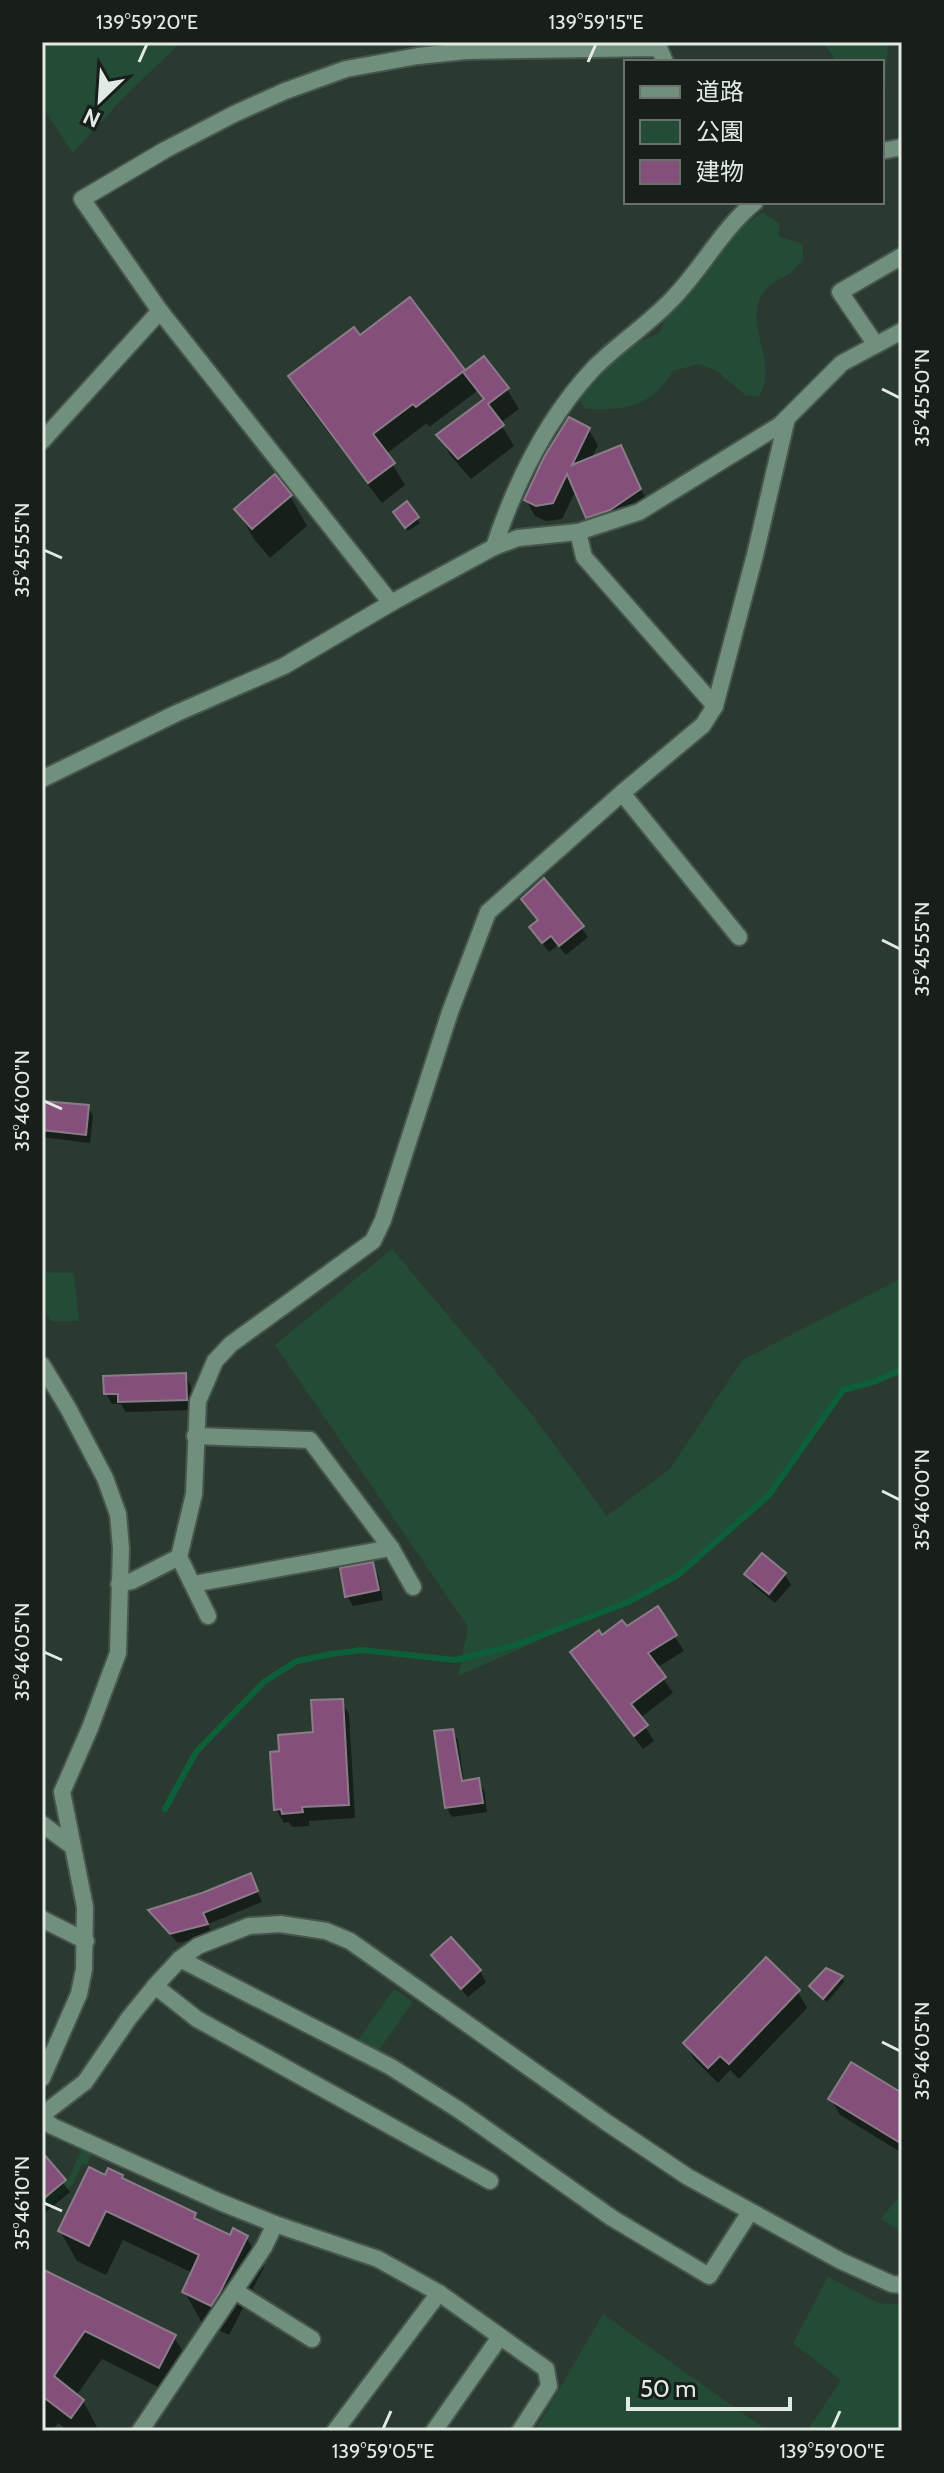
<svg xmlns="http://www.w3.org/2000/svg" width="944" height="2473" viewBox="0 0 944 2473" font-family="Cabin,'Noto Sans JP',sans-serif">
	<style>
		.green { fill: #234b35 }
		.shadow { fill: #0007 }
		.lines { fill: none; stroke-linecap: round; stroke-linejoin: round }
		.stream { stroke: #0d5f3a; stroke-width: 6 }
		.building { fill: #854f7c; stroke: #8b7b88; stroke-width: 2 }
		.minor-casing { stroke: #47564d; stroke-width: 20 }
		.tertiary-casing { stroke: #47564d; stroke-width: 20 }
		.minor { stroke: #718f7d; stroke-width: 16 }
		.tertiary { stroke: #718f7d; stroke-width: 16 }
		.ticks { fill: none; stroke: #e1ebe4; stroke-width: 3 }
		.neatline { fill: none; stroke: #e1ebe4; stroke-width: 3 }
		.ticks-label { font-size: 20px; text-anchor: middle; fill: #e1ebe4 }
	</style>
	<rect width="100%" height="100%" fill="#2a3a30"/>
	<g class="green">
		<path d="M 42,42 L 181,42 L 123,98 L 73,153 L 42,106 Z"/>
		<path d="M 822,42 L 888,42 L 885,94 L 882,94 L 882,62 L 833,62 L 834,57 Z"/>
		<path d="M 763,212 L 780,224 L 778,236 L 803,244 L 803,259 C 799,264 795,269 790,273 C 783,278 770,283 765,290 C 740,322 780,361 759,397 L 745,395 L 717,371 L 699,364 L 673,371 C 650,408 627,410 586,409 L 577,397 L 631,346 L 659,333 L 667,315 L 681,300 L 741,226 Z"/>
		<path d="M 392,1249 L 533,1416 L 607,1516 L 670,1469 L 742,1360 L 902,1278 L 902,1374 L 841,1394 L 768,1498 L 669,1583 L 458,1676 L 468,1627 L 275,1345 Z"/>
		<path d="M 42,1272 L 74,1273 L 79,1321 L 51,1321 L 45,1312 L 42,1311 Z"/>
		<path d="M 394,1989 L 413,2002 L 376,2054 L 356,2043 Z"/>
		<path d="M 82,2148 L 92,2153 L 87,2165 L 82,2164 L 73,2184 L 42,2212 L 42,2201 L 68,2180 Z"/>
		<path d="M 902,2193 L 902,2232 L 881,2219 Z"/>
		<path d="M 828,2277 L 878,2303 L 902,2305 L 902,2431 L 807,2431 L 841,2380 L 793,2343 Z"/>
		<path d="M 603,2314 L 768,2431 L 535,2431 Z"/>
	</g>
	<g class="shadow">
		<path d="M 410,300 L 465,373 L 507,389 L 519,409 L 500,423 L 514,446 L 471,479 L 450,455 L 439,435 L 484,401 L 477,391 L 429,427 L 427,423 L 386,454 L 405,485 L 382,503 L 302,398 L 290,377 L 360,338 Z"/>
		<path d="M 588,429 L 598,445 L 591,459 L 629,463 L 649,506 L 596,533 L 576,490 L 562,519 L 546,521 L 535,516 L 526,500 Z"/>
		<path d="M 290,496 L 307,526 L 270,558 L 254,539 L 237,509 Z"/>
		<path d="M 407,504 L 420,523 L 408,531 L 396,512 Z"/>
		<path d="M 544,881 L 588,937 L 566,955 L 558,945 L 549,952 L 538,938 L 539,922 L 523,899 Z"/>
		<path d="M 42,1103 L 88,1107 L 93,1116 L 90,1143 L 42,1137 Z"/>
		<path d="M 185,1375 L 191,1386 L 192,1410 L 126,1412 L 121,1404 L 112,1404 L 106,1394 Z"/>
		<path d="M 372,1565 L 378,1575 L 383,1600 L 353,1606 L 347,1596 Z"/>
		<path d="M 747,1574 L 785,1575 L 791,1585 L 775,1603 L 753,1585 Z"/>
		<path d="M 657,1609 L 684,1651 L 656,1668 L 673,1693 L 640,1718 L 654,1741 L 643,1749 L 581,1668 L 572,1653 L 626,1629 Z"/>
		<path d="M 341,1701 L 349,1714 L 355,1818 L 309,1821 L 309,1826 L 292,1827 L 289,1822 L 284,1823 L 276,1809 L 281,1753 L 315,1734 Z"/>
		<path d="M 452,1731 L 458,1740 L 464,1783 L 478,1781 L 484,1790 L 487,1812 L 452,1817 L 447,1808 Z"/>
		<path d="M 250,1876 L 262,1902 L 208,1924 L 212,1935 L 178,1943 L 156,1920 L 150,1911 L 202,1895 Z"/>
		<path d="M 451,1940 L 480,1971 L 486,1982 L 468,1997 L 439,1965 L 433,1955 Z"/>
		<path d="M 826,1970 L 842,1978 L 844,1982 L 827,2002 L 814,1990 Z"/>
		<path d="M 798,1992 L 807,2008 L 739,2079 L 730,2070 L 718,2083 L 694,2059 L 685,2043 Z"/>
		<path d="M 902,2095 L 902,2153 L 840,2115 L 831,2099 Z"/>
		<path d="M 42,2155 L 70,2192 L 42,2215 Z"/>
		<path d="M 106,2177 L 122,2177 L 125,2182 L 194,2215 L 198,2222 L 230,2238 L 246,2237 L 264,2267 L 229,2335 L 201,2321 L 184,2291 L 193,2273 L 123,2240 L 106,2275 L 77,2261 L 60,2231 Z"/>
		<path d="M 42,2271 L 174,2337 L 191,2365 L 176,2396 L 102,2359 L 76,2396 L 83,2401 L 99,2431 L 69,2431 L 58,2423 L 52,2431 L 42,2431 Z"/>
	</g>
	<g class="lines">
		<path class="stream" d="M 165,1809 L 196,1752 L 265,1681 L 297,1661 L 331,1654 L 362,1650 L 455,1660 L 516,1645 L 626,1603 L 678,1575 L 769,1495 L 843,1390 L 876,1381 L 902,1369"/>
	</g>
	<g class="building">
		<path d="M 410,297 L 465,370 L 416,407 L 413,404 L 373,434 L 395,463 L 368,483 L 288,376 L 354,327 L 360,335 Z"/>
		<path d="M 484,356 L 509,388 L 488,404 L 504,425 L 458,459 L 436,435 L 484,399 L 463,372 Z"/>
		<path d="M 569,417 L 590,428 L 572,465 L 621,445 L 641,489 L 610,510 L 586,518 L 567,474 L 553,503 L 536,506 L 524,500 L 544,457 Z"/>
		<path d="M 275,474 L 292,495 L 252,529 L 234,509 Z"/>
		<path d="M 407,501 L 419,517 L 405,528 L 393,512 Z"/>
		<path d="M 544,878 L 584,926 L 559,946 L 551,936 L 542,943 L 529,927 L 538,920 L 521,899 Z"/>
		<path d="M 42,1101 L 89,1105 L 86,1135 L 42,1130 Z"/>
		<path d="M 186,1373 L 187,1400 L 118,1402 L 118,1394 L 104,1394 L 103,1376 Z"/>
		<path d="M 762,1553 L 786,1573 L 769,1594 L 744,1574 Z"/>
		<path d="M 373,1562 L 379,1590 L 345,1597 L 340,1568 Z"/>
		<path d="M 658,1606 L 677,1635 L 648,1653 L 666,1677 L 631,1704 L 648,1725 L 634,1736 L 570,1652 L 599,1630 L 602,1635 L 622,1620 L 627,1626 Z"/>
		<path d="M 343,1699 L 349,1805 L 302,1807 L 303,1812 L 282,1814 L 281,1809 L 274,1810 L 270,1752 L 279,1751 L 278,1735 L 313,1732 L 311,1700 Z"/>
		<path d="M 453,1729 L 462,1781 L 479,1778 L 483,1803 L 445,1808 L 434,1731 Z"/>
		<path d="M 251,1873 L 258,1891 L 203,1913 L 208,1924 L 170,1934 L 148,1910 L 202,1893 Z"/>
		<path d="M 451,1937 L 481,1970 L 461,1989 L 431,1955 Z"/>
		<path d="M 766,1957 L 800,1990 L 729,2064 L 720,2056 L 708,2068 L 683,2043 Z"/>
		<path d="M 826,1968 L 843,1976 L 823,1999 L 809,1986 Z"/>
		<path d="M 851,2062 L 902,2093 L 902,2144 L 828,2099 Z"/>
		<path d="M 42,2152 L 66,2180 L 42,2200 Z"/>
		<path d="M 89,2167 L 105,2175 L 108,2168 L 123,2175 L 122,2178 L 196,2213 L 194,2218 L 230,2235 L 233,2228 L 248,2236 L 220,2292 L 211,2306 L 182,2292 L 199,2255 L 106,2211 L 89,2246 L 58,2231 Z"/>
		<path d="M 42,2269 L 176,2335 L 159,2368 L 85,2331 L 54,2376 L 84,2400 L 71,2418 L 42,2396 Z"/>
	</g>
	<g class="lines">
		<defs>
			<g id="minor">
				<path d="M 882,151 L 902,147"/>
				<path d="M 876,345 L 840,292 L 902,256"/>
				<path d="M 42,441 L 160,311"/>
				<path d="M 578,532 L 584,557 L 715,706"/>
				<path d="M 494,547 C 516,481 546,419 594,368 C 620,342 652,322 676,295 C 704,265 723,228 755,202"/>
				<path d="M 391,603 L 160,311 L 82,199 L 165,150 L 234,114 L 285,91 L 346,69 L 418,56 L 466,51 L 659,48 L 665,62"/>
				<path d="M 42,779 L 177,713 L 284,666 L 391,603 L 494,547 L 518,538 L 578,532 L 639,512 L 780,425 L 842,363 L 902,331"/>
				<path d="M 622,793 L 739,937"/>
				<path d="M 42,1365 L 68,1408 L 105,1478 L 118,1514 L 121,1548 L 118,1653 L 90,1728 L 62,1792 L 85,1907 L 84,1969 L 79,1994 L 42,2078"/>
				<path d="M 195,1436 L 310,1440 L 391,1548 L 413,1587"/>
				<path d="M 179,1557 L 208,1616"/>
				<path d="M 119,1584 L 132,1581 L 179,1557 L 194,1494 L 198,1401 L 215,1361 L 231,1344 L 373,1241 L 383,1220 L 450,1012 L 488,912 L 622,793 L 703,725 L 715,706 L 755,555 L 787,418"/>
				<path d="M 193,1584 L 391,1548"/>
				<path d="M 42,1824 L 72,1846"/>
				<path d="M 42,1919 L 86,1941"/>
				<path d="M 180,1959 L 391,2067 L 459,2110 L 612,2218 L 709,2276 L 750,2212"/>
				<path d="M 155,1986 L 197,2019 L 490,2181"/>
				<path d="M 42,2118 L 52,2126 L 220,2202 L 275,2224 L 378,2259 L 439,2293 L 546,2369 L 549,2386 L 520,2431"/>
				<path d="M 235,2291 L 312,2339"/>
				<path d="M 140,2431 L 264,2247 L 275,2224"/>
				<path d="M 335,2431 L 439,2293"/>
				<path d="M 434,2431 L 500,2337"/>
			</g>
			<path id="tertiary" d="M 42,2115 L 85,2082 L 129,2018 L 155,1986 L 180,1959 L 198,1946 L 249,1926 L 280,1924 L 326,1931 L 350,1941 L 606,2122 L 688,2177 L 841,2261 L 892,2284 L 902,2285"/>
		</defs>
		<use href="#minor" class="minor-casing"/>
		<use href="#tertiary" class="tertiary-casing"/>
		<use href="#minor" class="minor"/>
		<use href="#tertiary" class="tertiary"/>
	</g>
	<path class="ticks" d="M 139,62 L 147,44M 588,62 L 596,44M 882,389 L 900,398M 44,550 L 62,558M 882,940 L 900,949M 44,1101 L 62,1109M 882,1491 L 900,1500M 44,1652 L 62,1660M 882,2042 L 900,2051M 44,2203 L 62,2211M 383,2429 L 391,2411M 832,2429 L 840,2411"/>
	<rect width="944" height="2473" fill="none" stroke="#181f1b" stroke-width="88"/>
	<rect x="624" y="60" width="260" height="144" fill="#181f1b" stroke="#68716b" stroke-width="2"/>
	<rect x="640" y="86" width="40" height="12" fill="#718f7d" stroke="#68716b" stroke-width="2"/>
	<text x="696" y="100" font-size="24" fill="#e1ebe4">道路</text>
	<rect x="640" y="120" width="40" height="24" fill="#234b35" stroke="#68716b" stroke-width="2"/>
	<text x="696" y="140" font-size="24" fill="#e1ebe4">公園</text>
	<rect x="640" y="160" width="40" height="24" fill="#854f7c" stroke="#68716b" stroke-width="2"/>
	<text x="696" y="180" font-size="24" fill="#e1ebe4">建物</text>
	<g transform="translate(100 100) rotate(205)" stroke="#181f1b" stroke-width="6" paint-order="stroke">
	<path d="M0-6L14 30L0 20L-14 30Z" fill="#e1ebe4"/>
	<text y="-12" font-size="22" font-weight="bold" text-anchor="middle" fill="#e1ebe4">N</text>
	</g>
	<path d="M628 2397v12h162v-12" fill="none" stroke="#e1ebe4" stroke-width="4"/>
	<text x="640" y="2397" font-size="24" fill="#e1ebe4" stroke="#181f1b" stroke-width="6" paint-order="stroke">50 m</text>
	<rect x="44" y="44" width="856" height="2385" class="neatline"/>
	<g class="ticks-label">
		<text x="147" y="29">139°59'20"E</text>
		<text x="596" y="29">139°59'15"E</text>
		<text transform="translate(922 398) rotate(-90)" y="7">35°45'50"N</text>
		<text transform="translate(22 550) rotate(-90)" y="7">35°45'55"N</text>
		<text transform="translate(922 949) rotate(-90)" y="7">35°45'55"N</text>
		<text transform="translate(22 1101) rotate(-90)" y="7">35°46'00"N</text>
		<text transform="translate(922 1500) rotate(-90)" y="7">35°46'00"N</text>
		<text transform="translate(22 1652) rotate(-90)" y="7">35°46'05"N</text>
		<text transform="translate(922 2051) rotate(-90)" y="7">35°46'05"N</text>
		<text transform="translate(22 2203) rotate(-90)" y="7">35°46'10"N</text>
		<text x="383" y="2458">139°59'05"E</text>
		<text x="832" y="2458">139°59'00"E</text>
	</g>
</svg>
